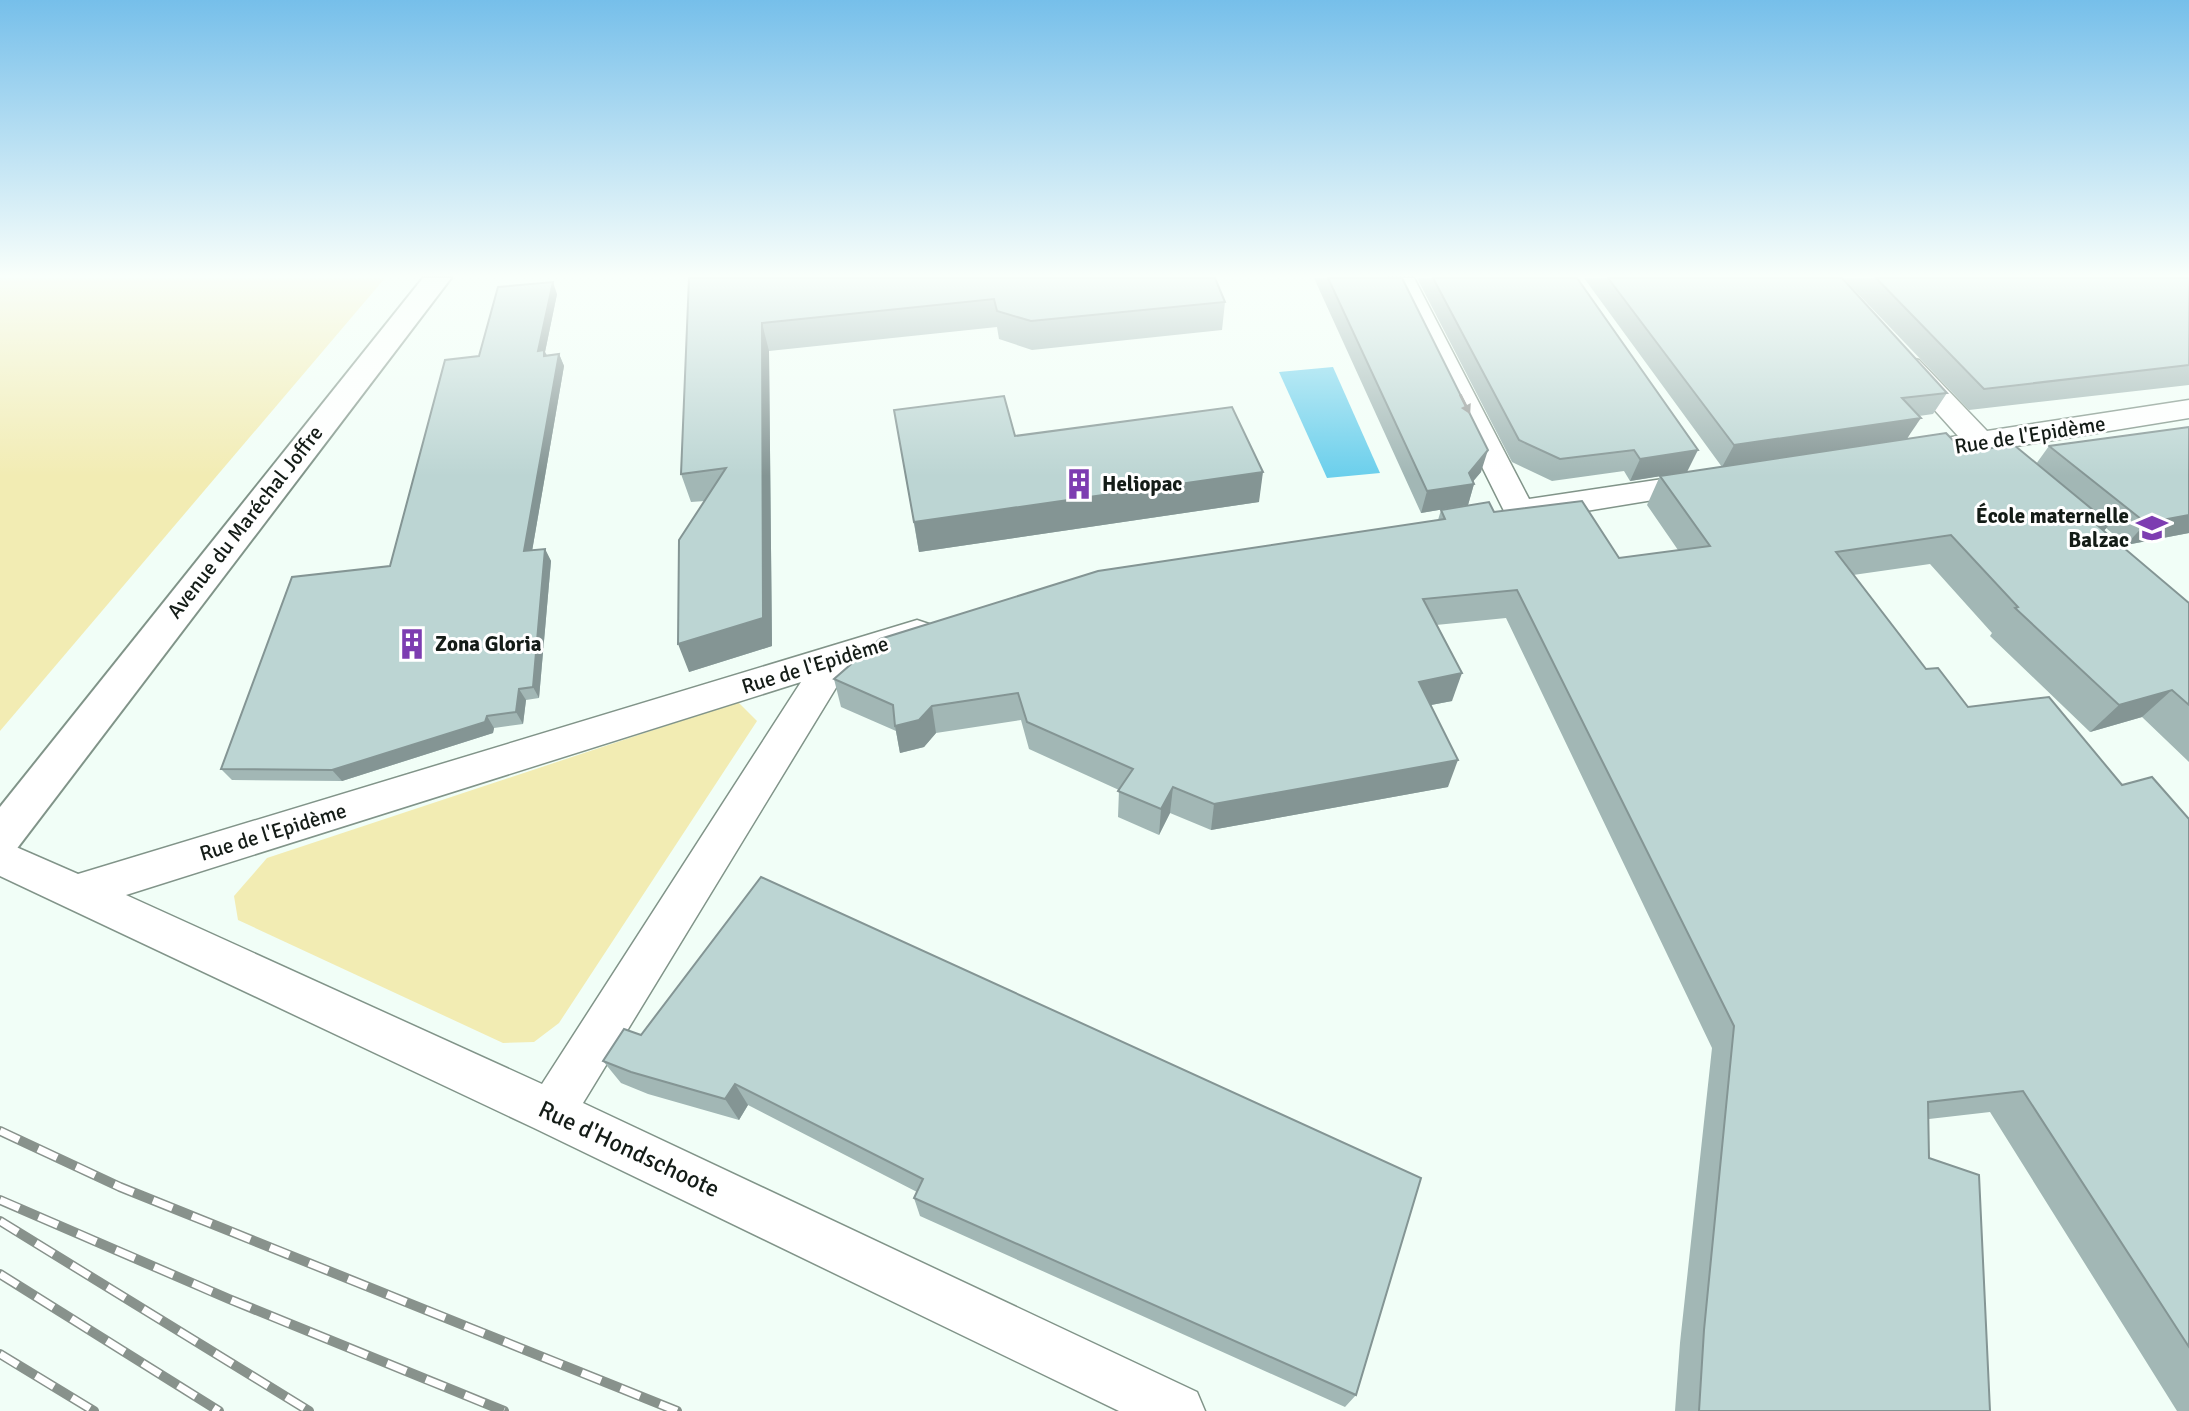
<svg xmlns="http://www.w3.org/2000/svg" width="2189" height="1411" viewBox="0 0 2189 1411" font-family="Signika,sans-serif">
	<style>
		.green { fill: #f2ecb3 }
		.water { fill: #6bcfec }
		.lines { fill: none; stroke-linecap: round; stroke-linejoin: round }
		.minor-casing { stroke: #819489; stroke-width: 3 }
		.secondary-casing { stroke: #819489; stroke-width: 4 }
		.minor { fill: #fff; fill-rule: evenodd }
		.secondary { fill: #fff; fill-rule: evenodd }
		.rail-casing { stroke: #88928c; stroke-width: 10 }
		.rail { stroke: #fff; stroke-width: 7; stroke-dasharray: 21; stroke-linecap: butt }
		.wall { fill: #a2b7b5 }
		.shaded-wall { fill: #849594 }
		.building { fill: #bcd5d3; stroke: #849594; stroke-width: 2 }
		.oneway { fill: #959997 }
		.labels { text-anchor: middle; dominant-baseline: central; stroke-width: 6; stroke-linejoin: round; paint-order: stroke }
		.street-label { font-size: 21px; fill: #141c17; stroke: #fff }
		.poi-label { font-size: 21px; font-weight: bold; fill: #141c17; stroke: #fff; text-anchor: start }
		.near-street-label { font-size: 24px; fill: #141c17; stroke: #fff }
	</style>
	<rect width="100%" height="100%" fill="#f1fef7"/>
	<g class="green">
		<path d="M 0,278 L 385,278 L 0,731 Z"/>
		<path d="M 738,702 L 757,721 L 559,1023 L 534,1042 L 503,1043 L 238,920 L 234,896 L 267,858 Z"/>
	</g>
	<path class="water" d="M 1333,367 L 1380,473 L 1327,478 L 1279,372 Z"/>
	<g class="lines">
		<defs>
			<g id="minor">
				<path d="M 1388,278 L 1414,278 L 1529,499 L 1703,473 L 1714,476 L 1719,483 L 1714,490 L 1519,522 L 1508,519 Z"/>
				<path d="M 1909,358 L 1919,360 L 1987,431 L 2189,400 L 2189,418 L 2004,448 L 2009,456 L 2005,463 C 1990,467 1984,464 1974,453 L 1909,463 L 1898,460 L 1894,453 L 1898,446 L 1958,436 L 1895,366 L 1899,360 Z"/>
				<path d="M 917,620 L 929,624 L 934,633 L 929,642 L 848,668 L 583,1103 L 1197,1392 L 1205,1411 L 1119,1411 L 534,1128 L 0,876 L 0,840 L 78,874 ZM 801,682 L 542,1084 L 126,895 Z"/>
			</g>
			<path id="secondary" d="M 423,278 L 451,278 L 15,851 L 0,856 L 0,807 Z"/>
		</defs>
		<use href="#minor" class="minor-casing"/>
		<use href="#secondary" class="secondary-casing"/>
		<use href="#minor" class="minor"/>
		<use href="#secondary" class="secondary"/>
		<defs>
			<g id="rail">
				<path d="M 0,1131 L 120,1187 L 677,1411"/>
				<path d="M 0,1200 L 229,1299 L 504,1411"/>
				<path d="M 0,1221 L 309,1411"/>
				<path d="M 0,1274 L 219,1411"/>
				<path d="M 0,1354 L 94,1411"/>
			</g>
		</defs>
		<use href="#rail" class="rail-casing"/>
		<use href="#rail" class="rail"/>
	</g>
	<g class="wall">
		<path d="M 689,278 L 1225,302 L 1222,330 L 1032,350 L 999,339 L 997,327 L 769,351 L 772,646 L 689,672 L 705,501 L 691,502 L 681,474 Z"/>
		<path d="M 1314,278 L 1402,278 L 1481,472 L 1473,481 L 1474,484 L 1468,505 L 1421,513 Z"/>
		<path d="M 1417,278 L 1577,278 L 1687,472 L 1722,467 L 1584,278 L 1842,278 L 1947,393 L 1933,414 L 1919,416 L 1907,439 L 1964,452 L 2036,464 L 2049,446 L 2189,533 L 2126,545 L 2106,528 L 2104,531 L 2189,603 L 2189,762 L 2142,717 L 2090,732 L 1990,636 L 1992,633 L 1930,564 L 1853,575 L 1926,669 L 1968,707 L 2189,819 L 2189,1411 L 2177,1411 L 1990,1112 L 1929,1119 L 1929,1158 L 1990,1411 L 1675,1411 L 1680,1343 L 1712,1048 L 1506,618 L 1436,625 L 1452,701 L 1431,705 L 1448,787 L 1211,830 L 1170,813 L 1159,835 L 1118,817 L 1119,790 L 1029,749 L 1021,720 L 936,733 L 924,747 L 900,753 L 896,731 L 841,707 L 834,679 L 1438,520 L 1441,510 L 1494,512 L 1619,558 L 1678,550 L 1647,505 L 1660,476 L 1630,481 L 1624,471 L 1552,481 L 1512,462 Z"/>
		<path d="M 1843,278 L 2189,278 L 2189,385 L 1969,410 Z"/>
		<path d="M 557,294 L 545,352 L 547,355 L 559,354 L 564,366 L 532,551 L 545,549 L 551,561 L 539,698 L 526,700 L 523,724 L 494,728 L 493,733 L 342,781 L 232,780 L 221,769 L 390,566 L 479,356 Z"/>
		<path d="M 894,410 L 1015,436 L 1259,502 L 919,552 Z"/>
		<path d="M 641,1035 L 1356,1395 L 1345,1407 L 920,1216 L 914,1198 L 917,1192 L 748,1105 L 739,1120 L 648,1094 L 621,1083 L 603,1061 Z"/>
	</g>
	<g class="shaded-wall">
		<path d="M 553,282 L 557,294 L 545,352 L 549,362 L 538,351 Z"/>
		<path d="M 762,323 L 769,351 L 772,646 L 689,672 L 678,644 L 763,618 Z"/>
		<path d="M 559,354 L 564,366 L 530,563 L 524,551 Z"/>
		<path d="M 1921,418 L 1906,440 L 1722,467 L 1734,445 Z"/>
		<path d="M 1488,450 L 1481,472 L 1471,484 L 1474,484 L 1468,505 L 1421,513 L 1427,491 L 1469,473 Z"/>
		<path d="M 1698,450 L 1687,472 L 1630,481 L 1640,459 Z"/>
		<path d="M 1263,472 L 1259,502 L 919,552 L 914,522 Z"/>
		<path d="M 2189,515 L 2189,533 L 2126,545 L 2146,523 Z"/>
		<path d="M 2110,524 L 2085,552 L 2098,526 Z"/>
		<path d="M 545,549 L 551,561 L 539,698 L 533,687 Z"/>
		<path d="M 1462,673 L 1452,701 L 1410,709 L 1419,682 Z"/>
		<path d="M 519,689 L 526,700 L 523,724 L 516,712 Z"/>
		<path d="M 2172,690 L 2142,717 L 2090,732 L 2119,705 Z"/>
		<path d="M 932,706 L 936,733 L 924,747 L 900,753 L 895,726 Z"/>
		<path d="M 487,716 L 494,728 L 493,733 L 342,781 L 332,770 Z"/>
		<path d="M 1458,760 L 1448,787 L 1211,830 L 1214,804 Z"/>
		<path d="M 1173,787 L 1170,813 L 1159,835 L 1161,809 Z"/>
		<path d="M 735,1084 L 748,1105 L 739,1120 L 725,1099 Z"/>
	</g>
	<g class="building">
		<path d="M 689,278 L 1215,278 L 1225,302 L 1031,321 L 997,311 L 994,299 L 762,323 L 763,618 L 678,644 L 679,540 L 726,468 L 681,474 Z"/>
		<path d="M 1328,278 L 1402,278 L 1488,450 L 1469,473 L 1474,484 L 1427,491 Z"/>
		<path d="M 1433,278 L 1577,278 L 1698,450 L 1640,459 L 1634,450 L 1560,459 L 1519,440 Z"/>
		<path d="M 1608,278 L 1842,278 L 1947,393 L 1902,398 L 1921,418 L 1734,445 Z"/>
		<path d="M 1876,278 L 2189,278 L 2189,365 L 1984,389 Z"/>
		<path d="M 553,282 L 538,351 L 544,350 L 544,356 L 559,354 L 524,551 L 545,549 L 533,687 L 519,689 L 516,712 L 487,716 L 485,722 L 332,770 L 221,769 L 292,577 L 390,566 L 445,360 L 479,356 L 498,287 Z"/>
		<path d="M 1004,396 L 1015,436 L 1232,407 L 1263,472 L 914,522 L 894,410 Z"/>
		<path d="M 2189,427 L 2189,515 L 2146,523 L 2049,446 Z"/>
		<path d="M 1946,433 L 1964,452 L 2014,445 L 2110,524 L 2098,526 L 2189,603 L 2189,705 L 2172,690 L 2119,705 L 2015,608 L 2018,607 L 1951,535 L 1836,552 L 1926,669 L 1938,668 L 1968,707 L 2049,697 L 2122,785 L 2152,777 L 2189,819 L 2189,1347 L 2023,1091 L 1928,1102 L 1929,1158 L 1979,1175 L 1990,1411 L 1699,1411 L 1704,1330 L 1734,1026 L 1517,590 L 1423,599 L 1462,673 L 1419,682 L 1458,760 L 1214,804 L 1173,787 L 1161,809 L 1118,791 L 1133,769 L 1027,722 L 1018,693 L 932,706 L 919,720 L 895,726 L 893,705 L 834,679 L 880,639 L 1098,571 L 1445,519 L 1441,510 L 1489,502 L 1494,512 L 1582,501 L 1619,558 L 1710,546 L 1660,476 Z"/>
		<path d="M 761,877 L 1421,1178 L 1356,1395 L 914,1198 L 923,1179 L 735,1084 L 725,1099 L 631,1072 L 603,1061 L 624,1029 L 641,1035 Z"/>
	</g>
	<defs><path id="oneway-solid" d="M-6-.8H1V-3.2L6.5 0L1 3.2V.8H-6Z" transform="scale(1.75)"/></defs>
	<use class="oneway" href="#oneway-solid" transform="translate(1465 404) rotate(63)"/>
	<linearGradient id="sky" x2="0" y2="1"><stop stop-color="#76bfea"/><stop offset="0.58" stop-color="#f9fffb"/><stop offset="1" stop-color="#f9fffb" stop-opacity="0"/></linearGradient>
	<rect width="2189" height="476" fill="url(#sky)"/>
	<defs>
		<symbol id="building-bare" viewBox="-9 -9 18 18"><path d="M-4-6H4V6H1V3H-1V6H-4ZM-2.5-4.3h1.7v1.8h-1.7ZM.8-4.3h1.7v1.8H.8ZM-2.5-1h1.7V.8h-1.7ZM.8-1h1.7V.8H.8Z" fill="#7d3db1" stroke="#fff" stroke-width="2.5" paint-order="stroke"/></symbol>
		<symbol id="school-bare" viewBox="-9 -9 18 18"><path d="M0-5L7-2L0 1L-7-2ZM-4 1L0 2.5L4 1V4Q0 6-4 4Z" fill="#7d3db1" stroke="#fff" stroke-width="2.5" paint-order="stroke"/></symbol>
	</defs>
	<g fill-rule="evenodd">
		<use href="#building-bare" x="1057" y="462" width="44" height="44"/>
		<use href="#school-bare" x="2130" y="506" width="44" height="44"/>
		<use href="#building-bare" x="390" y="622" width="44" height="44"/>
	</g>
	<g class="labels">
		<g class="street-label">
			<text transform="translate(2030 435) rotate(-9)">Rue de l'Epidème</text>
			<text transform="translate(245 522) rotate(-52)">Avenue du Maréchal Joffre</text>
			<text transform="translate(815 665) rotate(-17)">Rue de l'Epidème</text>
			<text transform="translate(273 832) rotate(-17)">Rue de l'Epidème</text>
		</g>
		<g class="poi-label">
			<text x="1102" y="484">Heliopac</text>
			<text x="2129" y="516" text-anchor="end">École maternelle<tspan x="2129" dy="24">Balzac</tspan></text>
			<text x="435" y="644">Zona Gloria</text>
		</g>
		<g class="near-street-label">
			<text transform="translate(629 1149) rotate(25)">Rue d'Hondschoote</text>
		</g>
	</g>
</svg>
